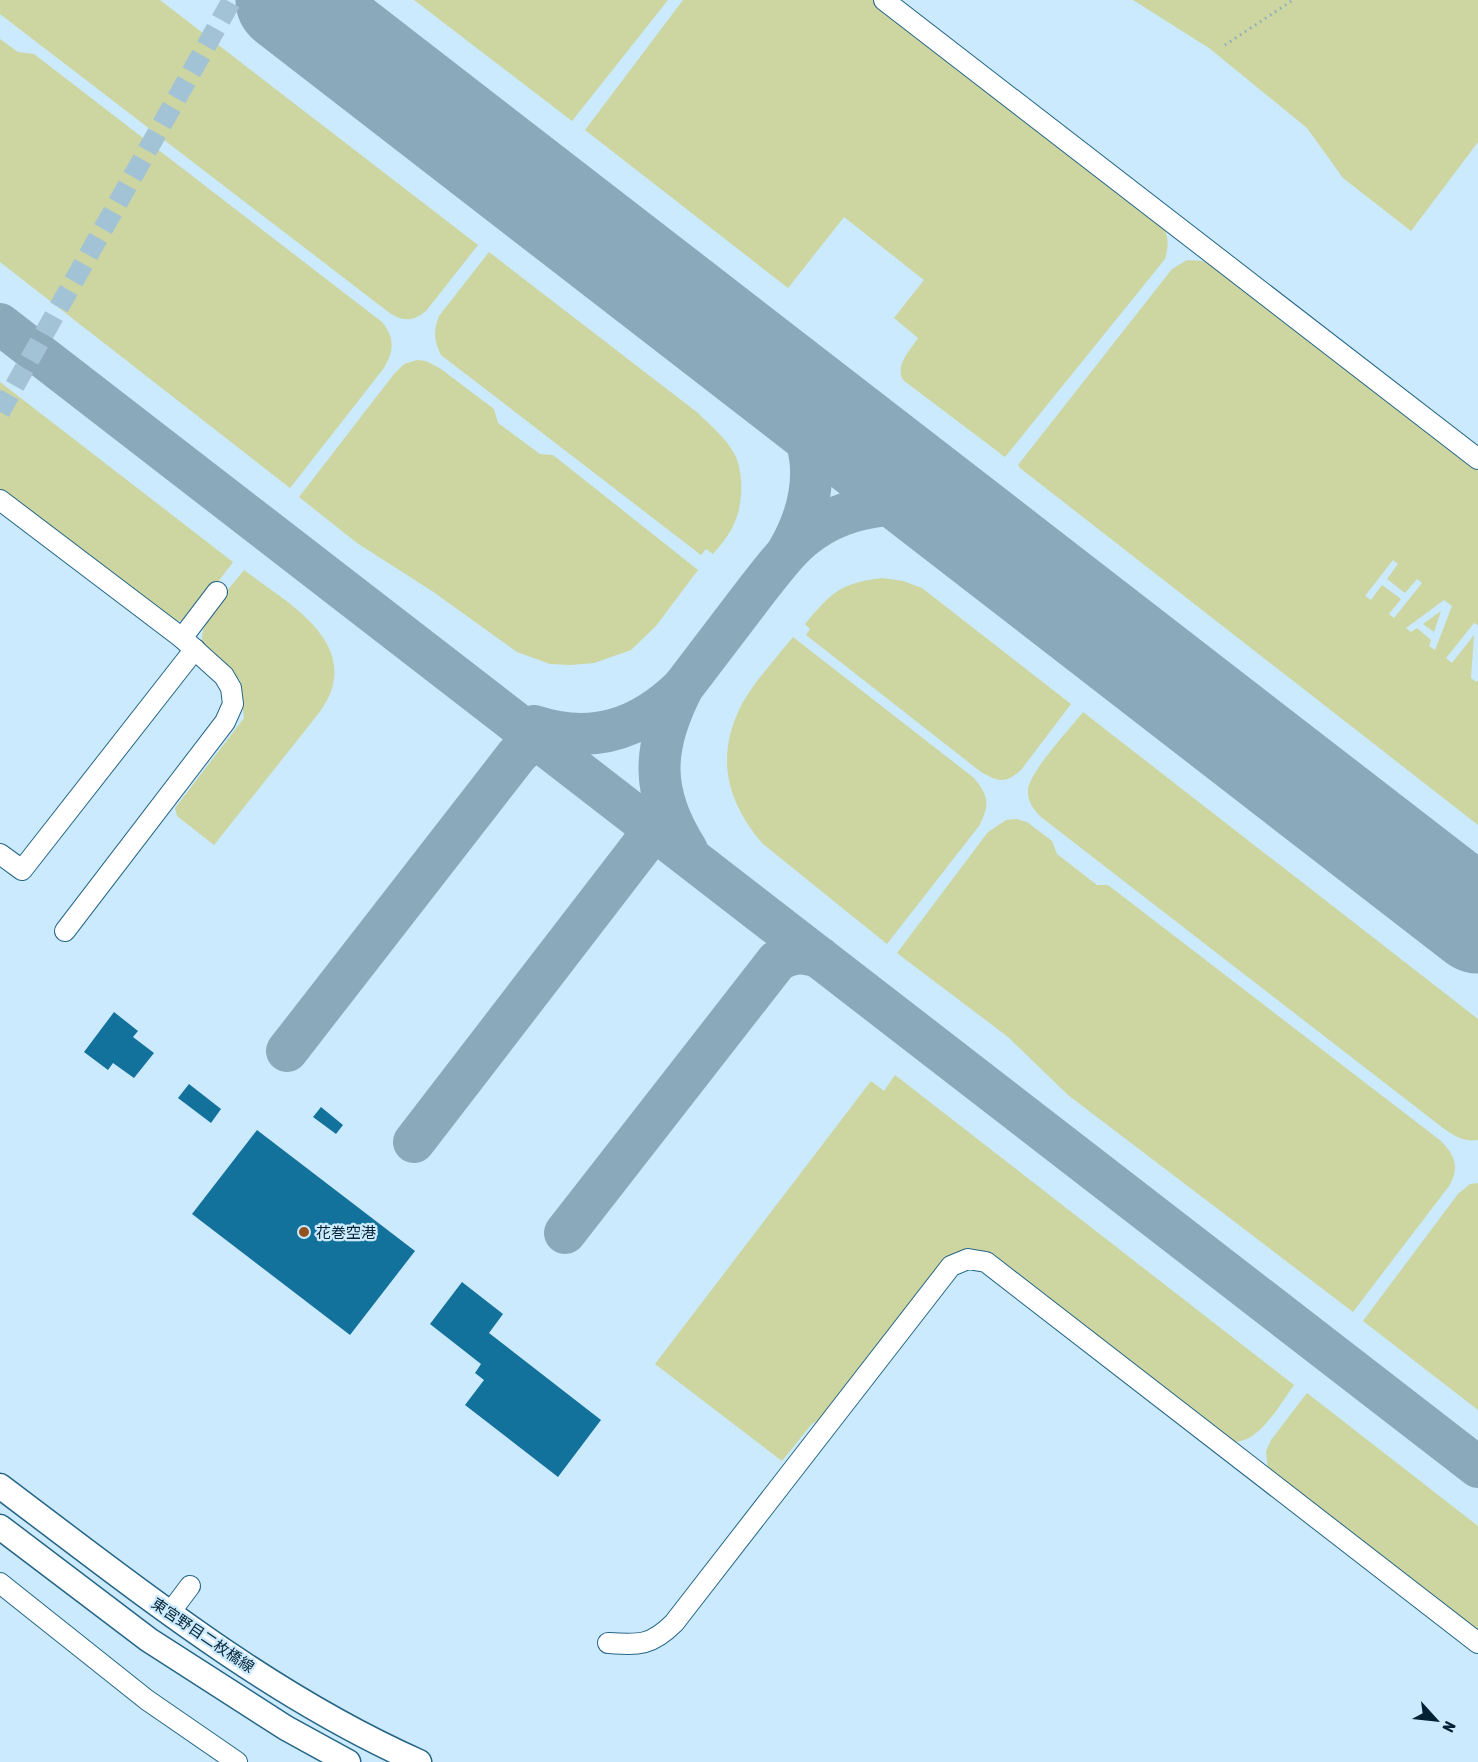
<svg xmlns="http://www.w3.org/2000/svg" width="1478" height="1762" viewBox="0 0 1478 1762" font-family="'Asap Condensed','Noto Sans JP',sans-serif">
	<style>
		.green { fill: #cdd5a0; fill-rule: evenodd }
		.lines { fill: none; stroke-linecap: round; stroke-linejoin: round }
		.taxiway { stroke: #8aaabc; stroke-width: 42 }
		.runway { stroke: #8aaabc; stroke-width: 105 }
		.building { fill: #13729c }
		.minor-tunnel { stroke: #a2c2d5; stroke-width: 20; stroke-dasharray: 20 10; stroke-linecap: butt }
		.minor-casing { stroke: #256686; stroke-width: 22 }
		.major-casing { stroke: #256686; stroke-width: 27 }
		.path { stroke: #8cacbf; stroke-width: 3; stroke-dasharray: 1.5 4.5; stroke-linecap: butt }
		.minor { stroke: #fff; stroke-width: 20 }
		.major { stroke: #fff; stroke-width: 24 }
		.poi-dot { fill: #945220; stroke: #cbeafd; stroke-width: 2 }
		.labels { text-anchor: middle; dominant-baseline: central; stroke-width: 4.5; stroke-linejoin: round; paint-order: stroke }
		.poi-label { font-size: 15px; fill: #023; stroke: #cbeafd; text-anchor: start }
		.street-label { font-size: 15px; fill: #023; stroke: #cbeafd }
	</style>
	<rect width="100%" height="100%" fill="#cbeafd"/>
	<g class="green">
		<path d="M 0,0 L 160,0 L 478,245 L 426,311 C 413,321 405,322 391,314 L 0,14 Z"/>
		<path d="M 414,0 L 668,0 L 572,121 Z"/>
		<path d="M 683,0 L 873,0 L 1161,224 C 1169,235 1169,245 1165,259 L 1005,457 L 903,380 C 895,364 910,351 918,338 L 894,318 L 924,280 L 844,217 L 788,288 L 585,130 Z"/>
		<path d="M 1133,0 L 1478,0 L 1478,142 L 1411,231 L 1343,178 L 1307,128 L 1209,48 Z"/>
		<path d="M 0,39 L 18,52 L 34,54 L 382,322 C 395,338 394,351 384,368 L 290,488 L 0,262 Z"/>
		<path d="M 489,252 L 698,413 C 711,426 727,439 735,455 C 744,474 743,505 734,524 C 729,535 721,545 713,554 L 706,549 L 701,555 L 441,355 C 434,340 433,331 439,316 Z"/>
		<path d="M 1187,260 L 1203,261 L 1211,265 L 1478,471 L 1478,625 L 1474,623 L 1446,658 L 1452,663 L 1474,635 L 1471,678 L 1476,682 L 1478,680 L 1478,825 L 1020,468 L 1018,465 L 1172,269 ZM 1393,560 L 1398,564 L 1387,579 L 1405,593 L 1417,579 L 1422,583 L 1394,618 L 1389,614 L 1401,599 L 1382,585 L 1371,600 L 1365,596 ZM 1444,600 L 1452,606 L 1435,650 L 1429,646 L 1431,640 L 1417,628 L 1411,632 L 1406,628 Z"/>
		<path d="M 417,360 L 426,361 L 441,369 L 494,409 L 498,423 L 540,454 L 553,455 L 698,570 L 656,626 L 631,650 L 594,663 L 571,665 L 550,664 L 517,652 L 432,591 L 357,543 L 299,497 L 394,374 L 404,364 Z"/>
		<path d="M 0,382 L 233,562 L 193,615 L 185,620 L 174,622 L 0,492 Z"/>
		<path d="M 244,570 C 279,597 345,632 333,684 C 331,695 325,704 319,713 L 214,845 L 177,816 L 175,808 L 244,718 L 240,680 C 230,671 213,661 205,649 C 191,627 231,587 244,570 Z"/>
		<path d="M 882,578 L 903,581 L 922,588 L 1071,704 L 1021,770 C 1005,784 999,782 981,772 L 806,635 L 810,629 L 805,624 C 831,593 840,583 882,578 Z"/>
		<path d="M 1441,611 L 1434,632 L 1423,624 Z"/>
		<path d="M 793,637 L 974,778 C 989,796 990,805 979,826 L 887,944 L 763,844 C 726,801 715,756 742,704 C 754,682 777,657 793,637 Z"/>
		<path d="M 1083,712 L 1478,1019 L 1478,1140 C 1464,1142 1454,1136 1443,1128 L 1041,817 C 1033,809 1027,801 1028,789 C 1031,770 1070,729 1083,712 Z"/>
		<path d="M 1016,819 L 1027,822 L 1052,841 L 1057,854 L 1097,885 L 1108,885 L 1441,1141 C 1455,1156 1460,1167 1449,1186 L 1353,1312 L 1068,1095 L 1008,1037 L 897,953 L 988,832 L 1006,820 Z"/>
		<path d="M 895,1075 L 1294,1385 C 1280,1404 1259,1444 1232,1442 L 987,1256 C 964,1245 956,1250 939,1268 L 821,1418 L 811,1425 L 782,1461 L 655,1364 L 871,1081 L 884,1091 Z"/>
		<path d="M 1478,1183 L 1478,1410 L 1363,1321 L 1458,1194 L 1470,1184 Z"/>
		<path d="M 1307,1393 L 1478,1526 L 1478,1636 L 1268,1471 L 1266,1451 L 1271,1440 Z"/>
	</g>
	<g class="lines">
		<g class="taxiway">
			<path d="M 0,324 L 1478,1467"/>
			<path d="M 771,373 C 815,431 826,485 788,551"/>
			<path d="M 534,726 C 592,745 640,729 682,688"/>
			<path d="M 687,850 C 650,792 652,747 683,687 C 704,659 726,631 747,603 C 760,586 773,569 787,553 C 827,508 891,494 947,515 C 956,519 966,526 975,531"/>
			<path d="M 287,1051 L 517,755 C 530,741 543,736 562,734"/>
			<path d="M 414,1142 L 654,830 L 658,823 L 661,802"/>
			<path d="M 565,1233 L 777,961 C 792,952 804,951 820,958"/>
		</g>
		<path class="runway" d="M 288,0 L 1478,921"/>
	</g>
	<g class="building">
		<path d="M 114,1012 L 138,1031 L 133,1037 L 154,1053 L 134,1078 L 113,1063 L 108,1070 L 84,1052 Z"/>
		<path d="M 189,1084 L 221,1109 L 211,1123 L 178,1098 Z"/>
		<path d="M 321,1107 L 343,1125 L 336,1134 L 313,1117 Z"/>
		<path d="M 257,1130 L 415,1251 L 350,1335 L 192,1214 Z"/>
		<path d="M 462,1282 L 503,1314 L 489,1333 L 601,1420 L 558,1477 L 465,1405 L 484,1380 L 475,1373 L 481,1364 L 430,1324 Z"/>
	</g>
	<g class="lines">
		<path class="minor-tunnel" d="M 0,412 L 232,0"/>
		<defs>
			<g id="minor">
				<path d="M 884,0 L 1478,459"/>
				<path d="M 0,500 L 182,638 L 224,676 L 231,688 L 233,704 L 225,722 L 65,931"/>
				<path d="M 182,638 L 217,592"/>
				<path d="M 0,854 L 22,870 L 195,649"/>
				<path d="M 0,1583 L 147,1700 L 237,1762"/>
				<path d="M 169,1614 L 190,1586"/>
				<path d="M 608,1643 C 639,1645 651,1646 674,1623 L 951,1266 L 968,1259 L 986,1262 L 1478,1643"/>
			</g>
			<g id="major">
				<path d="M 0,1486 C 133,1586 266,1694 419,1762"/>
				<path d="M 0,1527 L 149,1640 L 286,1728 L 348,1762"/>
			</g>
		</defs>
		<use href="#minor" class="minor-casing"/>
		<use href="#major" class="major-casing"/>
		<path class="path" d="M 1225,45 L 1293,0"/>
		<use href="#minor" class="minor"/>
		<use href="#major" class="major"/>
	</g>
	<circle class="poi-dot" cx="304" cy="1232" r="6"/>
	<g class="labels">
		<g class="poi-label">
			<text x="316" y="1232">花巻空港</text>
		</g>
		<g class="street-label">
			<text transform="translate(203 1635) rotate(34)">東宮野目二枚橋線</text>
		</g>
	</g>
	<g transform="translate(1436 1720) rotate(117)" stroke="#cbeafd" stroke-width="4.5" paint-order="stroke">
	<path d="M0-4.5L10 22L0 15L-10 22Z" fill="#002233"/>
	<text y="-9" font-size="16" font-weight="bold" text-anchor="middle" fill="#002233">N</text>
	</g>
</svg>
